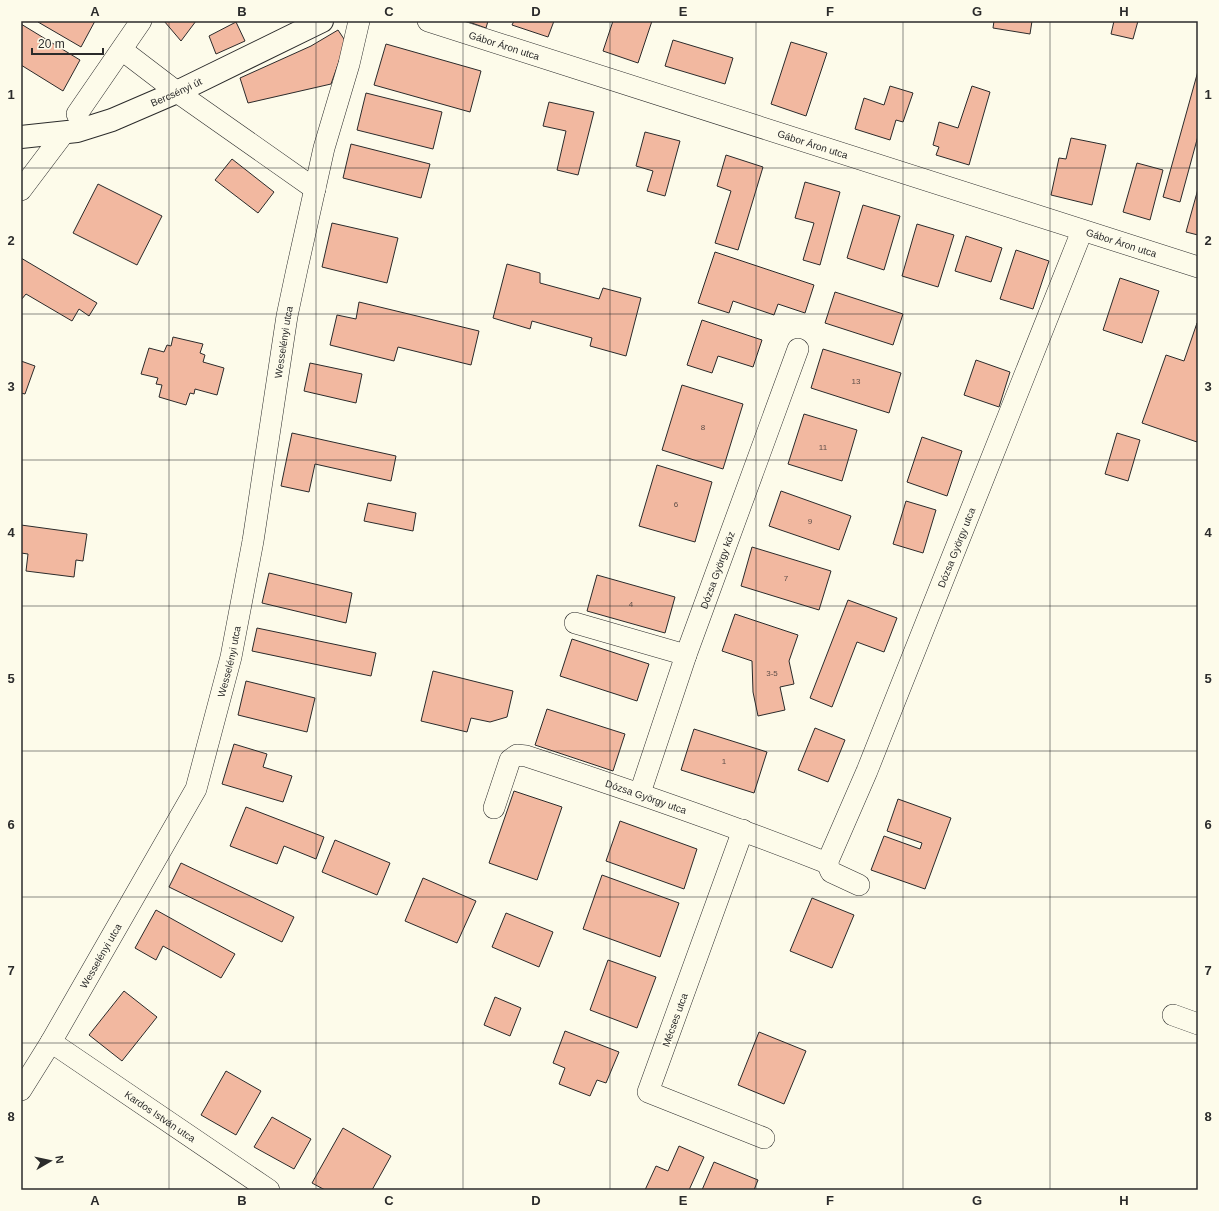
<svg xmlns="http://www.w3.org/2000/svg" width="1219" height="1211" viewBox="0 0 1219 1211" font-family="Helvetica,sans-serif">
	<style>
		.building { fill: #f2b8a0; stroke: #2b2b2b }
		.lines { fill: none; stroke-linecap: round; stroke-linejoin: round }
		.minor-casing { stroke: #2b2b2b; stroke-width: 22 }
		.tertiary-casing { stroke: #2b2b2b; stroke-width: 24 }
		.minor { stroke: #fdfbea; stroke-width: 21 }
		.tertiary { stroke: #fdfbea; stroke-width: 22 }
		.grid { fill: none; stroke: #2b2b2b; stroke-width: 1; stroke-opacity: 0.55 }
		.labels { text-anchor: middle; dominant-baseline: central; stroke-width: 3; stroke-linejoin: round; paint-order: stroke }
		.number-label { font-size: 8px; fill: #5d4e48 }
		.street-label { font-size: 10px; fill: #2b2b2b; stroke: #fdfbea }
		.neatline { fill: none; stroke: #2b2b2b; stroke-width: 1.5 }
		.grid-label { font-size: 13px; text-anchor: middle; font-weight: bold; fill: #2b2b2b }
	</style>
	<rect width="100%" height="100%" fill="#fdfbea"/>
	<g class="building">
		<path d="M 38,21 L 95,21 L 81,47 L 38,22 Z"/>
		<path d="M 164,21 L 196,21 L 181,41 Z"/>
		<path d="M 466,21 L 488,21 L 486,28 Z"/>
		<path d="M 514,21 L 554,21 L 548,37 L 512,25 Z"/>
		<path d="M 613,21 L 652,21 L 638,63 L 603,51 Z"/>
		<path d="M 994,21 L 1032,21 L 1030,34 L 993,28 Z"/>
		<path d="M 1114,21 L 1138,21 L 1133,39 L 1111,34 Z"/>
		<path d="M 236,22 L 245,41 L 216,54 L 209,36 Z"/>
		<path d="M 21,24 L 80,60 L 63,91 L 21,65 Z"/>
		<path d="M 338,30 L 346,42 L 331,84 L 248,103 L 240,78 L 311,46 Z"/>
		<path d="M 673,40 L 733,58 L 725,84 L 665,66 Z"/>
		<path d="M 791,42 L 827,53 L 806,116 L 771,104 Z"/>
		<path d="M 386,44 L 481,71 L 470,112 L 374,85 Z"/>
		<path d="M 1198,71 L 1198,136 L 1180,202 L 1163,197 Z"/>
		<path d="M 890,86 L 913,93 L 903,122 L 896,120 L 890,140 L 855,129 L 864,98 L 884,105 Z"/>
		<path d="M 972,86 L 990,92 L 969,165 L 936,155 L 939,147 L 933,145 L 939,122 L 958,128 Z"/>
		<path d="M 366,93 L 442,112 L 433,149 L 357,130 Z"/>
		<path d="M 549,102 L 594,112 L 578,175 L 557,170 L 566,131 L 543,126 Z"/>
		<path d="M 645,132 L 680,141 L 665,196 L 647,191 L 653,171 L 636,166 Z"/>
		<path d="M 1071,138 L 1106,145 L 1092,205 L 1051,195 L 1059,158 L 1066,159 Z"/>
		<path d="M 351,144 L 430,164 L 421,198 L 343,178 Z"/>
		<path d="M 726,155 L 763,167 L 738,250 L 715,243 L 731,191 L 717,186 Z"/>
		<path d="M 232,159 L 274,192 L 258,213 L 215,180 Z"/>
		<path d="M 1137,163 L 1163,170 L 1150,220 L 1123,212 Z"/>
		<path d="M 805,182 L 840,192 L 820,265 L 803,260 L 814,223 L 795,218 Z"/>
		<path d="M 98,184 L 162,216 L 137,265 L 73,233 Z"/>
		<path d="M 1198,189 L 1198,235 L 1186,232 Z"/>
		<path d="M 863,205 L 900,216 L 884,270 L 847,258 Z"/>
		<path d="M 332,223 L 398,238 L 387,283 L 322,267 Z"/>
		<path d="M 917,224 L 954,235 L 938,287 L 902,276 Z"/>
		<path d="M 966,236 L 1002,248 L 991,282 L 955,271 Z"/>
		<path d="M 1016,250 L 1049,261 L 1033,309 L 1000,299 Z"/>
		<path d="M 715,252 L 814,285 L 805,313 L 778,304 L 774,315 L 733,301 L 729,313 L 698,303 Z"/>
		<path d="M 21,258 L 97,303 L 89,316 L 79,309 L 72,321 L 26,294 L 21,300 Z"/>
		<path d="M 507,264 L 540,273 L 540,283 L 599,299 L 603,288 L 641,298 L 626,356 L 590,346 L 592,338 L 532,321 L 530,329 L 493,318 Z"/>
		<path d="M 1120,278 L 1159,291 L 1142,343 L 1103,330 Z"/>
		<path d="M 835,292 L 903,314 L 893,345 L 825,323 Z"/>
		<path d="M 359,302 L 479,331 L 471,365 L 398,347 L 394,361 L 330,345 L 337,315 L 356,319 Z"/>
		<path d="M 702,320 L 762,340 L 753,367 L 718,356 L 712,373 L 687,365 Z"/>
		<path d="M 1197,323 L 1198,438 L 1197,442 L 1142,423 L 1166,355 L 1184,361 Z"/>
		<path d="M 173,337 L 203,344 L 200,353 L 205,355 L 203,362 L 224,368 L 217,395 L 195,389 L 194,394 L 190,393 L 186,405 L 159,397 L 162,385 L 156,384 L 158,378 L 141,374 L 149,348 L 164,352 L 167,345 L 171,346 Z"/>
		<path d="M 823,349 L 901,373 L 889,413 L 811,388 Z"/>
		<path d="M 976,360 L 1010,372 L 999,407 L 964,395 Z"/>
		<path d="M 21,361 L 35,366 L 25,394 L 21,393 Z"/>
		<path d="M 310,363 L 362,374 L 356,403 L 304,391 Z"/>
		<path d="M 682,385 L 743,404 L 723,469 L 662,450 Z"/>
		<path d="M 804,414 L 857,430 L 842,481 L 788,464 Z"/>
		<path d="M 292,433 L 396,456 L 391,481 L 315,464 L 309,492 L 281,486 Z"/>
		<path d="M 1117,433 L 1140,440 L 1128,481 L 1105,474 Z"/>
		<path d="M 922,437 L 962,451 L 947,496 L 907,482 Z"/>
		<path d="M 657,465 L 712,482 L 695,542 L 639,526 Z"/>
		<path d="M 781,491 L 851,516 L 839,550 L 769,526 Z"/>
		<path d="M 906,501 L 936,510 L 923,553 L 893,544 Z"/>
		<path d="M 368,503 L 416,513 L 413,531 L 364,521 Z"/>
		<path d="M 21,525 L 87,534 L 83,561 L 76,560 L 74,577 L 26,571 L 28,554 L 21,553 Z"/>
		<path d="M 752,547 L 831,571 L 819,610 L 741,586 Z"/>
		<path d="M 269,573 L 352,593 L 346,623 L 262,603 Z"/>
		<path d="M 597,575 L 675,597 L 665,633 L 587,611 Z"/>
		<path d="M 848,600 L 897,618 L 884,652 L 857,642 L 832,707 L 810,698 Z"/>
		<path d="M 735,614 L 798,635 L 789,661 L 794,684 L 780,687 L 785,710 L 758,716 L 753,692 L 752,661 L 722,651 Z"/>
		<path d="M 257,628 L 376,653 L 371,676 L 252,651 Z"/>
		<path d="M 572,639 L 649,664 L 637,701 L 560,676 Z"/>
		<path d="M 433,671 L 513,691 L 507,717 L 490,722 L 471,718 L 467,732 L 421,721 Z"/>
		<path d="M 246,681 L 315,698 L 307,732 L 238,715 Z"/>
		<path d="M 547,709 L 625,734 L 613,771 L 535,745 Z"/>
		<path d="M 815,728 L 845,740 L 828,782 L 798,770 Z"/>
		<path d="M 694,729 L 767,752 L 754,793 L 681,770 Z"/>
		<path d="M 234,744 L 267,754 L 263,767 L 292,776 L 283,802 L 222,784 Z"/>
		<path d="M 514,791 L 562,807 L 537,880 L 489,863 Z"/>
		<path d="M 898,799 L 951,818 L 925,889 L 871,870 L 884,836 L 920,849 L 922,843 L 887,831 Z"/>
		<path d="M 246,807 L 324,837 L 316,859 L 284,846 L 277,864 L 230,846 Z"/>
		<path d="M 620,821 L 697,849 L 684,889 L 606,861 Z"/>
		<path d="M 335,840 L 390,863 L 377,895 L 322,872 Z"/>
		<path d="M 181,863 L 294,917 L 282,942 L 169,887 Z"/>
		<path d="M 602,875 L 679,903 L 660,957 L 583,929 Z"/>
		<path d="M 423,878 L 476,901 L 457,943 L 405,921 Z"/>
		<path d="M 812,898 L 854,915 L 832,968 L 790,951 Z"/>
		<path d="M 156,910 L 235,954 L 221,978 L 163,946 L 156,960 L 135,948 Z"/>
		<path d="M 506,913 L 553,932 L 539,967 L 492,947 Z"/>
		<path d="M 608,960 L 656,977 L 637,1028 L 590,1010 Z"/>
		<path d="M 124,991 L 157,1017 L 122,1061 L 89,1035 Z"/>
		<path d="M 495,997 L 521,1008 L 510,1036 L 484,1025 Z"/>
		<path d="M 565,1031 L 619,1052 L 606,1083 L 597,1080 L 590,1096 L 559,1084 L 565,1068 L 553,1063 Z"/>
		<path d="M 759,1032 L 806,1051 L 784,1104 L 738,1085 Z"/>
		<path d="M 226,1071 L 261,1091 L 236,1135 L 201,1115 Z"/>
		<path d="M 272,1117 L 311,1139 L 294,1169 L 254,1147 Z"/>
		<path d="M 343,1128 L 391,1156 L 372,1190 L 325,1190 L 312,1183 Z"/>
		<path d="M 679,1146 L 704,1157 L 689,1190 L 645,1190 L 656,1166 L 668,1171 Z"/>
		<path d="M 714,1162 L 758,1180 L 754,1190 L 702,1190 Z"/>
	</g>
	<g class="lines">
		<defs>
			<g id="minor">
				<path id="s1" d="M 428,21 L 1198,267"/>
				<path d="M 122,50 L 177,92 L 315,189"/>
				<path d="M 77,114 L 141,21"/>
				<path d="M 21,190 L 64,133"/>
				<path d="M 575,623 L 686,655"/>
				<path id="s2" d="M 640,793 L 686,655 L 798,349"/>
				<path id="s3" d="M 494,808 L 510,760 L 517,755 L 526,756 C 627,789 728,824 827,863 L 831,872 L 859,885"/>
				<path d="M 743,830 L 648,1092 L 764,1138"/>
				<path id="s4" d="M 827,863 L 867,771 L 1082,231"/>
				<path d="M 1173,1015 L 1198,1024"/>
				<path id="s5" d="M 51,1042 L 269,1190"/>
				<path id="s6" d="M 21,1090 L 51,1042 L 196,789 L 231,657 L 253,541 L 287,316 L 297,269 L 324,148 L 349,64 L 359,21"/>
			</g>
			<g id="tertiary">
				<path id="s7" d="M 21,137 L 77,131 L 112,120 L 177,92 L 322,21"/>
			</g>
		</defs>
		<use href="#minor" class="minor-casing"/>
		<use href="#tertiary" class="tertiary-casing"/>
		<use href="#minor" class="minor"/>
		<use href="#tertiary" class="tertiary"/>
	</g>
	<path class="grid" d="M 169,21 L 169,1190M 316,21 L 316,1190M 463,21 L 463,1190M 610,21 L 610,1190M 756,21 L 756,1190M 903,21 L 903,1190M 1050,21 L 1050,1190M 21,168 L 1198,168M 21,314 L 1198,314M 21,460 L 1198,460M 21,606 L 1198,606M 21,751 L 1198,751M 21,897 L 1198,897M 21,1043 L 1198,1043"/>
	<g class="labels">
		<g class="number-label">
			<text x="856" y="381">13</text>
			<text x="703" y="427">8</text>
			<text x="823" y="447">11</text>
			<text x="676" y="504">6</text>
			<text x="810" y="521">9</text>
			<text x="786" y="578">7</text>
			<text x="631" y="604">4</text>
			<text x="772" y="673">3-5</text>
			<text x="724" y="761">1</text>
		</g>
		<g class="street-label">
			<text stroke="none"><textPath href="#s1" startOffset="80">Gábor Áron utca</textPath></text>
			<text stroke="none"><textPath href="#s7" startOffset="163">Bercsényi út</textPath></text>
			<text stroke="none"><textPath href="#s1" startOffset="404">Gábor Áron utca</textPath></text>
			<text stroke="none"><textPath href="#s1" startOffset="728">Gábor Áron utca</textPath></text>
			<text stroke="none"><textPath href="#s6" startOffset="804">Wesselényi utca</textPath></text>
			<text stroke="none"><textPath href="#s4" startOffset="341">Dózsa György utca</textPath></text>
			<text stroke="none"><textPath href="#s2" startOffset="236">Dózsa György köz</textPath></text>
			<text stroke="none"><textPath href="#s6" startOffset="480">Wesselényi utca</textPath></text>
			<text stroke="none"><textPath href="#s3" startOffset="195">Dózsa György utca</textPath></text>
			<text stroke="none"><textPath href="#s6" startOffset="156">Wesselényi utca</textPath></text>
			<text transform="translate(675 1020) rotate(-70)">Mécses utca</text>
			<text stroke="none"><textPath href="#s5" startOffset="132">Kardos István utca</textPath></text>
		</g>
	</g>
	<rect width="1219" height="1211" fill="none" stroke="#fdfbea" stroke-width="44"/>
	<g transform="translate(50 1161) rotate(81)" stroke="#fdfbea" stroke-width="3" paint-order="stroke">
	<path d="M0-3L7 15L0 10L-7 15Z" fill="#2b2b2b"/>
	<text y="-6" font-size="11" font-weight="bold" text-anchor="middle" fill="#2b2b2b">N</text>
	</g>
	<path d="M32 48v6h71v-6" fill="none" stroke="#2b2b2b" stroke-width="2"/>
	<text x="38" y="48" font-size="12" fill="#2b2b2b" stroke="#fdfbea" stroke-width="3" paint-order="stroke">20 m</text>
	<rect x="22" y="22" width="1175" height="1167" class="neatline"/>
	<g class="grid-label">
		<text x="95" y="16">A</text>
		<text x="242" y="16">B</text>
		<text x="389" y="16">C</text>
		<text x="536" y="16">D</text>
		<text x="683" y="16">E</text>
		<text x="830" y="16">F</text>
		<text x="977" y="16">G</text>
		<text x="1124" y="16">H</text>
		<text x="11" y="99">1</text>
		<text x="1208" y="99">1</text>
		<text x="11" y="245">2</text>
		<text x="1208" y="245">2</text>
		<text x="11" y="391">3</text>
		<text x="1208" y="391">3</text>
		<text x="11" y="537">4</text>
		<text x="1208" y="537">4</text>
		<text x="11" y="683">5</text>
		<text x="1208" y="683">5</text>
		<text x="11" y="829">6</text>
		<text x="1208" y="829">6</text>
		<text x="11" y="975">7</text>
		<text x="1208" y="975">7</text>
		<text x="11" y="1121">8</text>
		<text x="1208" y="1121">8</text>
		<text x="95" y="1205">A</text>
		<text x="242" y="1205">B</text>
		<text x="389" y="1205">C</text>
		<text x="536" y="1205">D</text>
		<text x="683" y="1205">E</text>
		<text x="830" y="1205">F</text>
		<text x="977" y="1205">G</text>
		<text x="1124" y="1205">H</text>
	</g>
</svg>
